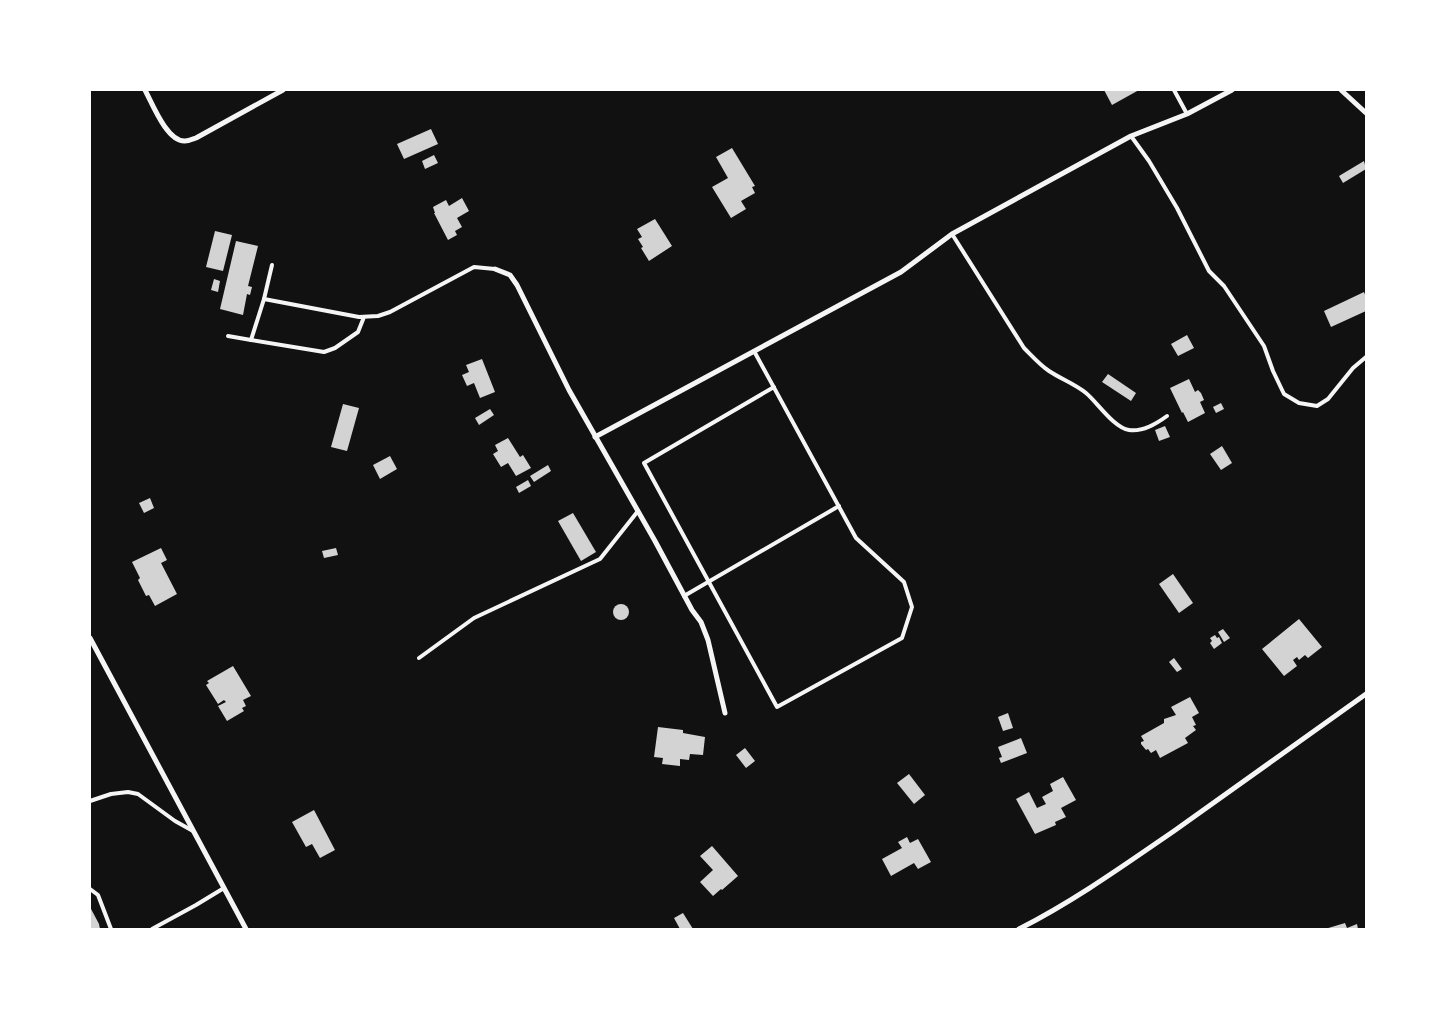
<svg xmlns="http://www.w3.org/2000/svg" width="1456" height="1019" viewBox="0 0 1456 1019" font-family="Figtree,sans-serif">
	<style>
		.building { fill: #d3d3d3 }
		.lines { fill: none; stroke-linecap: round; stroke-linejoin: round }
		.service { stroke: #f5f5f5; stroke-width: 4 }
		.minor { stroke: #f5f5f5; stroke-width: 5 }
	</style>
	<rect width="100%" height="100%" fill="#111"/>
	<g class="building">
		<path d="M 1104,90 L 1139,90 L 1112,105 Z"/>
		<path d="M 431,129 L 438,144 L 404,159 L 397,144 Z"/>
		<path d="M 732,148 L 755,186 L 752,187 L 755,193 L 741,201 L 746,209 L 731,218 L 712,187 L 728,178 L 716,157 Z"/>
		<path d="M 434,155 L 438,163 L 425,169 L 422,161 Z"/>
		<path d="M 1364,161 L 1366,169 L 1343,183 L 1339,176 Z"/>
		<path d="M 462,198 L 469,211 L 457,218 L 462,227 L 455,231 L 457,235 L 448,240 L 434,213 L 435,213 L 433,207 L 446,200 L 449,206 Z"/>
		<path d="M 655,219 L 672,246 L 649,261 L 641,248 L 643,247 L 638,239 L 642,237 L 637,229 Z"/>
		<path d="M 215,231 L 232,235 L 223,271 L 206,267 Z"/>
		<path d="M 236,241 L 258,246 L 248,286 L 252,287 L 250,295 L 247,294 L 243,315 L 220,309 Z"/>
		<path d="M 214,279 L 220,281 L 218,292 L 211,290 Z"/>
		<path d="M 1364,292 L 1366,297 L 1366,311 L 1331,327 L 1324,311 Z"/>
		<path d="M 1187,335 L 1194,348 L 1178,356 L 1171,344 Z"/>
		<path d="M 482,359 L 495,392 L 480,398 L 474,383 L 467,386 L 462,375 L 469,372 L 466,365 Z"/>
		<path d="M 1108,374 L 1136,393 L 1131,401 L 1102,382 Z"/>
		<path d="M 1189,379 L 1195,392 L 1198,390 L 1201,393 L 1204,400 L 1200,402 L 1205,413 L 1188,422 L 1183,412 L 1182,413 L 1170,388 Z"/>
		<path d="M 1221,403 L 1224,409 L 1216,413 L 1213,407 Z"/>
		<path d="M 343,404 L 359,408 L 347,451 L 331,447 Z"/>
		<path d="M 490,409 L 494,415 L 479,425 L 475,418 Z"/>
		<path d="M 1165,426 L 1170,437 L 1159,441 L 1155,430 Z"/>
		<path d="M 508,438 L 520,457 L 523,455 L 531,468 L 516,476 L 508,463 L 501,467 L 493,454 L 498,451 L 495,445 Z"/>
		<path d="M 1222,446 L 1232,463 L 1221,470 L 1210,454 Z"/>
		<path d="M 390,456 L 397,469 L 380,479 L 373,465 Z"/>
		<path d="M 548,465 L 551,471 L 534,482 L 530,476 Z"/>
		<path d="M 528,480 L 531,486 L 519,493 L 516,487 Z"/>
		<path d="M 150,498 L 154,508 L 144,513 L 139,503 Z"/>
		<path d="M 573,513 L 596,552 L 581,561 L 558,521 Z"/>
		<path d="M 161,548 L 167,560 L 161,563 L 177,594 L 155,606 L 149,595 L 146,596 L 138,580 L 140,578 L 132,562 Z"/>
		<path d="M 336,548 L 338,555 L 324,558 L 322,551 Z"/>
		<path d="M 1173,574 L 1193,603 L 1179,613 L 1159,584 Z"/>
		<circle cx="621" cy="612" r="8"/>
		<path d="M 1299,619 L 1322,647 L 1308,658 L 1305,655 L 1299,660 L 1297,657 L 1293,660 L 1297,666 L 1284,676 L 1262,649 Z"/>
		<path d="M 1223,629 L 1230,638 L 1224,642 L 1218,632 Z"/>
		<path d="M 1215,635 L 1217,638 L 1219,637 L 1222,643 L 1214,649 L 1210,643 L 1212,641 L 1210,638 Z"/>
		<path d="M 1174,658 L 1182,669 L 1177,672 L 1169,662 Z"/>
		<path d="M 233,666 L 251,696 L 243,700 L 246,706 L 242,708 L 244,711 L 227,721 L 218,706 L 226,702 L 224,700 L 218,704 L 206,685 L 209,683 L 207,681 Z"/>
		<path d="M 1190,697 L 1199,713 L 1192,717 L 1196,725 L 1193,726 L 1196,730 L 1185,738 L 1188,743 L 1160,758 L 1156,750 L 1151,753 L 1148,749 L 1146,750 L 1141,744 L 1141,742 L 1144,741 L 1141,736 L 1164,723 L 1164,719 L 1176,715 L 1171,707 Z"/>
		<path d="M 1008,713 L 1013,728 L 1003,731 L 998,717 Z"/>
		<path d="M 658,727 L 683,730 L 683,733 L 705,737 L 703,755 L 690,754 L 689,760 L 680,759 L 680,766 L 662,764 L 663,758 L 654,757 Z"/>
		<path d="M 1021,738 L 1027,753 L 1001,763 L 999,758 L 1002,757 L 998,747 Z"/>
		<path d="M 745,748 L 755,761 L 746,768 L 736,755 Z"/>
		<path d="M 909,774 L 925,795 L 914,804 L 897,783 Z"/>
		<path d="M 1063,777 L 1076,800 L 1061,808 L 1066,817 L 1055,822 L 1056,825 L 1035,834 L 1016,799 L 1029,792 L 1037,808 L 1046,804 L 1042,797 L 1053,791 L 1050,784 Z"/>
		<path d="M 314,810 L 335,850 L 320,858 L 312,844 L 306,847 L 292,822 Z"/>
		<path d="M 907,837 L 910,843 L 918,839 L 931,862 L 918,869 L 914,863 L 891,876 L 882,859 L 902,848 L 898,842 Z"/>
		<path d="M 712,846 L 738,876 L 722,890 L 721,889 L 713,896 L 700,882 L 713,870 L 700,856 Z"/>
		<path d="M 90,907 L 99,924 L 100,929 L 90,929 Z"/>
		<path d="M 683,913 L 693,929 L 680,929 L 674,918 Z"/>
		<path d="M 1345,923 L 1347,928 L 1357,924 L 1358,929 L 1325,929 Z"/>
	</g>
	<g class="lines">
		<g class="service">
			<path d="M 1174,90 L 1187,114"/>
			<path d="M 1131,136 L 1149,161 L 1177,208 L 1209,271 L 1224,286 L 1264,346 L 1273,371 L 1284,394 L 1299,403 L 1317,406 L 1328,399 L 1353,368 L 1366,357"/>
			<path d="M 952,234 L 1024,348 C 1032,356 1040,365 1049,371 C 1061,379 1075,384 1086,393 C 1097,402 1114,428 1129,430 C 1143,432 1156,424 1167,416"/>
			<path d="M 264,299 L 272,265"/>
			<path d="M 364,317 L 358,332 L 335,348 L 324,352 L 251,340 L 264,299 L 359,317 L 378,316 L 390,312 L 474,267 L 495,269"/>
			<path d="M 228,336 L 251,340"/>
			<path d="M 754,351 L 856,538 L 904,582 L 912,607 L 902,638 L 777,707 L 644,463 L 774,387"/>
			<path d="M 684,596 L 839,506"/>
			<path d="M 419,658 L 474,618 L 600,559 L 638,511"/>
			<path d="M 90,801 L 111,794 L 128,792 L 138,794 L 175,821 L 193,831"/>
			<path d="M 90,889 L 98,895 L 111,929"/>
			<path d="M 152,929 L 196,905 L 224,888"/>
		</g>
		<g class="minor">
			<path d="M 145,90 C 152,103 167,142 185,141 C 188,141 193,139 196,138 L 283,90"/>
			<path d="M 1341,90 L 1366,113"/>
			<path d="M 495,269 L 510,275 L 517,285 L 569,390 L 655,541 L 692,610 L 701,622 L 708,640 L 725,713"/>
			<path d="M 595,437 L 901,272 L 952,234 L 1131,136 L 1187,114 L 1232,90"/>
			<path d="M 90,638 L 246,929"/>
			<path d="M 1019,929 C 1074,901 1123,866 1174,831 C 1238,786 1302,740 1366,694"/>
		</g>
	</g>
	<rect width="1456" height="1019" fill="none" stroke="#ffffff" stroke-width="182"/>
</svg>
